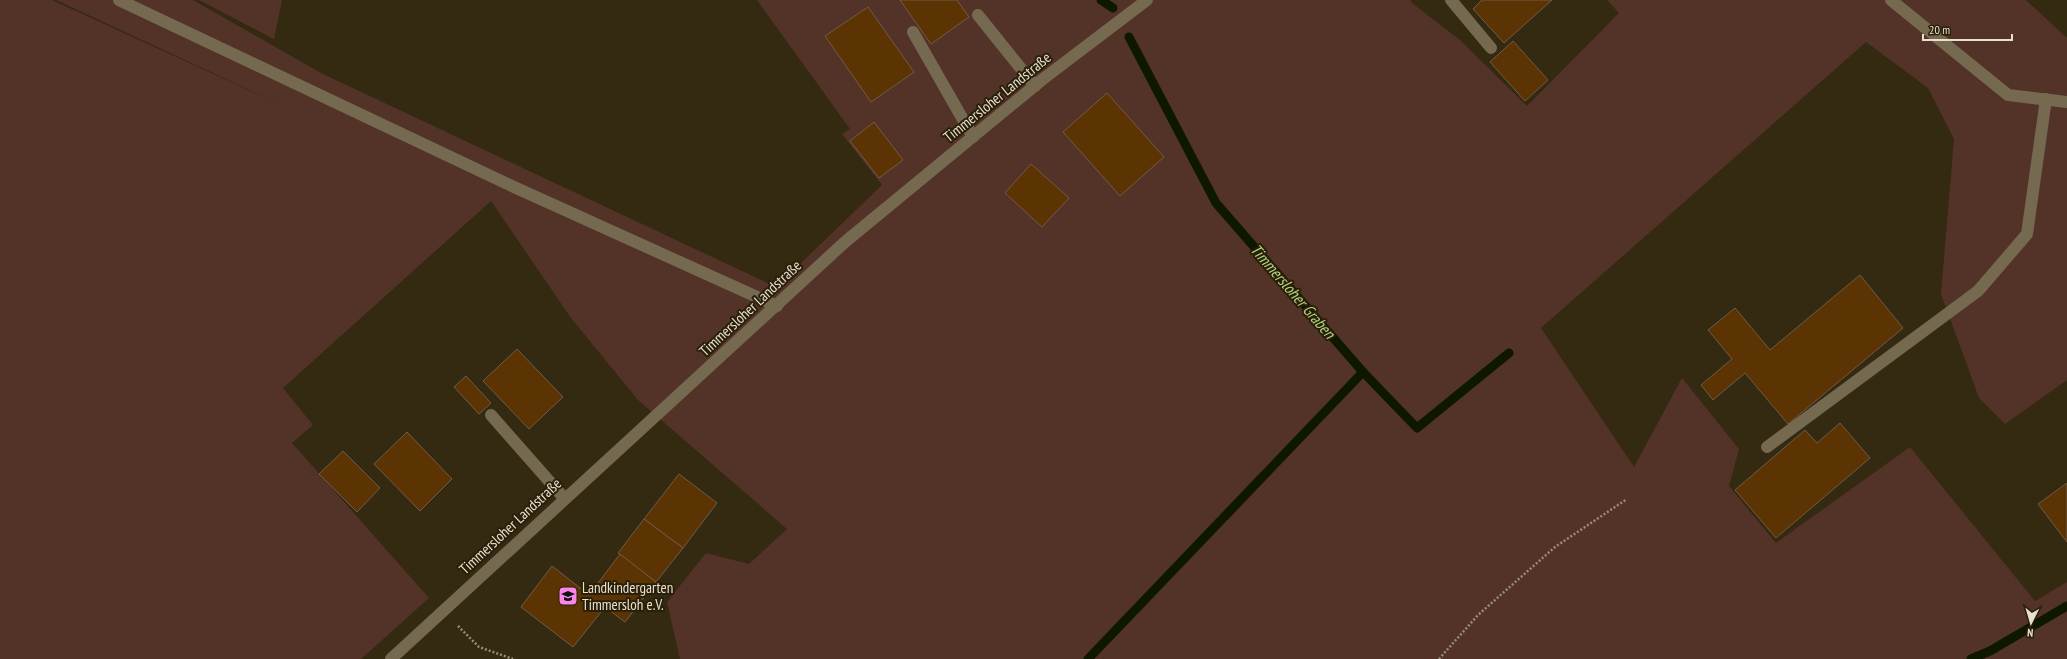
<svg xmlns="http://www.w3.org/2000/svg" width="2067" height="659" viewBox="0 0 2067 659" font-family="'PT Sans Narrow',sans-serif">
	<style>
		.green { fill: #533328 }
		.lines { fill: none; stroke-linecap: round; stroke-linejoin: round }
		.stream { stroke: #0e1801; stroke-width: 9 }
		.building { fill: #5c3303; stroke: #725b49 }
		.path { stroke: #968d7a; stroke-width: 2.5; stroke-dasharray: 2 2; stroke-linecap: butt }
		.lane { stroke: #75694f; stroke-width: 12 }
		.street { stroke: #75694f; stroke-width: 12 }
		.labels { text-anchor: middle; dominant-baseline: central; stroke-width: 4; stroke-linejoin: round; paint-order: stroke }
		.street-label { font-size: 15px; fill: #e7e0d2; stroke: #2a1f07 }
		.poi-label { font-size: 15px; fill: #e7e0d2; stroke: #2a1f07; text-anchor: start }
		.water-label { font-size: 16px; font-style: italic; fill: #b0d484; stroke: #2a1f07 }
	</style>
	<rect width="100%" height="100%" fill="#342911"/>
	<g class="green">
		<path d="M 0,0 L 52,0 L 301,114 L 56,0 L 193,0 L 321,73 L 776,287 L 882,185 L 842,134 L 850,129 L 757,0 L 1096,0 L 1100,3 L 1108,0 L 1411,0 L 1412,3 L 1460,40 L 1527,106 L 1619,13 L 1607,0 L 2026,0 L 2067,38 L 2067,380 L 2005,424 L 1979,398 L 1941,294 L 1954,139 L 1928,88 L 1866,42 L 1541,328 L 1634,467 L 1682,378 L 1739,449 L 1729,486 L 1776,543 L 1910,447 L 2035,601 L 2067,582 L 2067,659 L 680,659 L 667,602 L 706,553 L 749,564 L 787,529 L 638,400 L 571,318 L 491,201 L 283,388 L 313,425 L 292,443 L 429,598 L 361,659 L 0,659 Z"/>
		<path d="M 199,0 L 282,0 L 274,39 Z"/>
	</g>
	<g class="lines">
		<g class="stream">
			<path d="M 1101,0 L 1113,8"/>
			<path d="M 1129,37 L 1216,203 L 1363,372 L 1417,428 L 1509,353"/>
			<path d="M 1088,659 L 1363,372"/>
			<path d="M 1971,659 L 1990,651 L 2067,606"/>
		</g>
	</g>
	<g class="building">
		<path d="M 900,0 L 957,0 L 969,17 L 931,44 Z"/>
		<path d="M 1482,0 L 1552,0 L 1504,43 L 1473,9 Z"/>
		<path d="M 868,7 L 914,72 L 871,102 L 825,36 Z"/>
		<path d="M 1513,41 L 1548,80 L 1525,101 L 1490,62 Z"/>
		<path d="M 1107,93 L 1164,157 L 1120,196 L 1063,132 Z"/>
		<path d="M 874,122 L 903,160 L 879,178 L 850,141 Z"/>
		<path d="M 1031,164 L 1069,198 L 1042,227 L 1005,193 Z"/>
		<path d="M 1860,275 L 1903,328 L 1788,424 L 1745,373 L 1713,400 L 1701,385 L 1732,359 L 1708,330 L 1735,308 L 1770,350 Z"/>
		<path d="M 517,349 L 563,397 L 529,429 L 483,381 Z"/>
		<path d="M 466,376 L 491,403 L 479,414 L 454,387 Z"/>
		<path d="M 1840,423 L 1870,458 L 1776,538 L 1735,490 L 1805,430 L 1817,443 Z"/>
		<path d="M 407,432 L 452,479 L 420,511 L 374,464 Z"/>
		<path d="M 343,451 L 380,488 L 357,512 L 319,474 Z"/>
		<path d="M 679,474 L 717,503 L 683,548 L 644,519 Z"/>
		<path d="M 2067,483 L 2067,542 L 2038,504 Z"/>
		<path d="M 644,519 L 683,548 L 656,582 L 618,553 Z"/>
		<path d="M 620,554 L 656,582 L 625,622 L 605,607 L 573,647 L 521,607 L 552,566 L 589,595 Z"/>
	</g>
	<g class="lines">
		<g class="path">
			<path d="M 458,626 L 479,647 L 513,659"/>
			<path d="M 1439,659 L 1478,615 L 1555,547 L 1627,499"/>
		</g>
		<g class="lane">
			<path d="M 119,0 L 514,187 L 777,306"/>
			<path d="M 1451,0 L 1491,48"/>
			<path d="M 978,15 L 1035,86"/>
			<path d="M 913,32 L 973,137"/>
			<path d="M 491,415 L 564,498"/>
			<path d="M 1767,447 L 1978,291 L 2027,234 L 2046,99"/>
		</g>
		<g class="street">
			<path d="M 1891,0 L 2008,95 L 2067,102"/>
			<path d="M 391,659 L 845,242 L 1043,79 L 1147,0"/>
		</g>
	</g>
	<defs>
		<symbol id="school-square" viewBox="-11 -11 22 22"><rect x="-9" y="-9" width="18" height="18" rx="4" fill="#f987e8" stroke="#2a1f07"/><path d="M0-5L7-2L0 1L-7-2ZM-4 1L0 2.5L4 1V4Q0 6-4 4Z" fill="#111"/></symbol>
	</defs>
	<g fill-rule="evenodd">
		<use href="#school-square" x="557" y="585" width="22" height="22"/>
	</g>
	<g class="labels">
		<g class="street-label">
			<text transform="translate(997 97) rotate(-39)">Timmersloher Landstraße</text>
			<text transform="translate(750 308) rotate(-43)">Timmersloher Landstraße</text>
			<text transform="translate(510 526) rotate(-43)">Timmersloher Landstraße</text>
		</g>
		<g class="poi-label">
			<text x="582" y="587">Landkindergarten<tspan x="582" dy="17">Timmersloh e.V.</tspan></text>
		</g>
		<g class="water-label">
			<text transform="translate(1293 291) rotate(49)">Timmersloher Graben</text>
		</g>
	</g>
	<g transform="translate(2031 623) rotate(185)" stroke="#2a1f07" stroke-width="3" paint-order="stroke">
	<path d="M0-3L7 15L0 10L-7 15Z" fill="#e7e0d2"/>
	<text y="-6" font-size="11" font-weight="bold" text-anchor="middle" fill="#e7e0d2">N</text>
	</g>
	<path d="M1923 34v6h89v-6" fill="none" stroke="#e7e0d2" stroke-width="2"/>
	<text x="1929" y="34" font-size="12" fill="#e7e0d2" stroke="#2a1f07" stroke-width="3" paint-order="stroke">20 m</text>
</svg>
